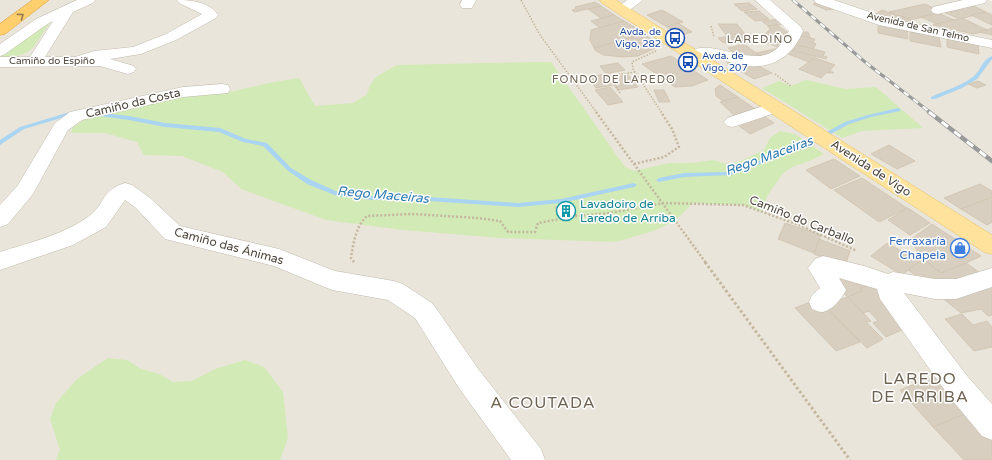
<svg xmlns="http://www.w3.org/2000/svg" width="992" height="460" viewBox="0 0 992 460" font-family="'Varela Round',sans-serif">
	<style>
		.residential { fill: #eae5da }
		.green { fill: #d2eab5 }
		.lines { fill: none; stroke-linecap: round; stroke-linejoin: round }
		.stream { fill: #a9d4f2; fill-rule: evenodd }
		.building { fill: #d8cfc1; stroke: #d3c7b4 }
		.minor-casing { stroke: #c2bbae; stroke-width: 1 }
		.major-casing { stroke: #e6c16a; stroke-width: 1 }
		.highway-casing { stroke: #e0a43c; stroke-width: 1 }
		.path-far2 { stroke: #c4b79f; stroke-width: 1.5; stroke-dasharray: 1.5 1.5; stroke-linecap: butt }
		.path-far1 { stroke: #c4b79f; stroke-width: 2.5; stroke-dasharray: 2 2; stroke-linecap: butt }
		.path { stroke: #c4b79f; stroke-width: 3; stroke-dasharray: 2.5 2.5; stroke-linecap: butt }
		.minor { fill: #fff; fill-rule: evenodd }
		.major { fill: #ffe39c; fill-rule: evenodd }
		.highway { fill: #ffcf6e; fill-rule: evenodd }
		.rail-far1-casing { stroke: #9a9a9a; stroke-width: 3 }
		.rail-casing { stroke: #9a9a9a; stroke-width: 4.5 }
		.rail-far1 { stroke: #fff; stroke-width: 2; stroke-dasharray: 6; stroke-linecap: butt }
		.rail { stroke: #fff; stroke-width: 3; stroke-dasharray: 8; stroke-linecap: butt }
		.oneway { stroke: #937c4e }
		.labels { text-anchor: middle; dominant-baseline: central; stroke-width: 3; stroke-linejoin: round; paint-order: stroke }
		.far-street-label { font-size: 10px; fill: #4b4439; stroke: #fff }
		.far-transit-label { font-size: 10px; fill: #164399; stroke: #fff; text-anchor: end }
		.far-neighbourhood-label { font-size: 11px; letter-spacing: 1px; fill: #6e6250; stroke: #fff }
		.street-label { font-size: 12px; fill: #4b4439; stroke: #fff }
		.culture-label { font-size: 12px; fill: #0d838f; stroke: #fff; text-anchor: start }
		.shop-label { font-size: 12px; fill: #366cbe; stroke: #fff; text-anchor: end }
		.water-label { font-size: 13px; font-style: italic; fill: #2e7ab2; stroke: #fff }
		.near-neighbourhood-label { font-size: 16px; letter-spacing: 1px; fill: #6e6250; stroke: #fff }
	</style>
	<rect width="100%" height="100%" fill="#f6f3ec"/>
	<path class="residential" d="M 0,0 L 989,0 L 992,2 L 992,460 L 0,460 Z"/>
	<g class="green">
		<path d="M 51,21 L 32,49 C 22,56 13,57 1,57 L 2,55 Z"/>
		<path d="M 535,62 L 551,62 L 625,167 L 634,171 L 669,163 L 692,163 L 713,160 L 729,165 L 741,161 L 764,150 L 770,138 L 780,131 L 795,134 L 824,154 L 807,162 L 792,167 L 783,173 L 767,196 L 763,212 L 743,205 L 693,203 L 675,221 L 653,231 L 616,242 L 500,238 L 403,230 L 326,220 L 241,189 L 223,172 L 182,156 L 144,155 L 137,142 L 105,133 L 71,133 L 73,127 L 86,119 L 184,95 L 225,93 L 274,82 L 299,78 L 315,106 L 353,103 L 366,95 L 371,84 L 377,76 L 397,65 Z"/>
		<path d="M 806,80 L 846,89 L 876,87 L 923,128 L 862,131 L 842,138 L 762,88 L 779,81 L 791,86 Z"/>
		<path d="M 108,358 L 127,360 L 141,369 L 159,374 L 173,382 L 192,381 L 215,369 L 245,360 L 264,367 L 283,392 L 288,438 L 280,460 L 56,460 L 60,450 L 50,419 L 56,403 L 77,379 Z"/>
	</g>
	<g class="lines">
		<g class="stream">
			<path d="M 992,56 L 992,59 L 977,79 L 962,88 L 935,99 L 931,99 L 931,97 C 945,90 962,86 974,76 C 981,70 982,60 992,56 Z"/>
			<path d="M 898,108 L 901,110 L 900,111 L 871,117 L 849,124 L 809,146 L 731,175 L 684,177 L 659,182 L 656,180 L 659,178 L 684,173 L 728,172 L 805,144 L 845,122 L 868,115 Z"/>
			<path d="M 73,111 L 75,112 L 75,114 L 24,129 L 0,145 L 0,140 L 20,127 Z"/>
			<path d="M 101,113 L 129,116 L 165,123 L 220,128 L 246,139 L 267,143 L 291,168 L 311,180 L 338,192 L 372,196 L 414,196 L 518,203 L 561,199 L 634,183 L 637,185 L 634,187 L 561,203 L 518,207 L 414,200 L 372,200 L 337,196 L 307,184 L 287,170 L 263,146 L 243,142 L 219,132 L 165,127 L 129,120 L 99,116 L 99,114 Z"/>
		</g>
	</g>
	<g class="building">
		<path d="M 595,2 L 601,6 L 574,12 L 572,10 L 576,9 L 575,7 Z"/>
		<path d="M 749,3 L 757,9 L 742,11 L 734,4 Z"/>
		<path d="M 818,3 L 834,9 L 826,10 L 813,4 Z"/>
		<path d="M 925,4 L 942,12 L 911,20 L 889,12 Z"/>
		<path d="M 969,4 L 986,12 L 960,19 L 941,11 Z"/>
		<path d="M 601,6 L 614,15 L 602,19 L 588,9 Z"/>
		<path d="M 662,10 L 683,22 L 667,27 L 647,15 Z"/>
		<path d="M 882,10 L 911,20 L 907,23 L 876,14 Z"/>
		<path d="M 759,11 L 769,19 L 755,21 L 744,12 Z"/>
		<path d="M 986,12 L 992,15 L 992,25 L 971,15 Z"/>
		<path d="M 938,13 L 954,20 L 937,24 L 921,17 Z"/>
		<path d="M 614,15 L 624,21 L 600,28 L 591,21 Z"/>
		<path d="M 962,18 L 987,30 L 974,34 L 933,25 Z"/>
		<path d="M 781,19 L 786,24 L 768,26 L 762,21 Z"/>
		<path d="M 624,21 L 644,33 L 643,34 L 594,48 L 590,40 L 591,30 Z"/>
		<path d="M 678,23 L 692,32 L 681,35 L 667,27 Z"/>
		<path d="M 718,24 L 737,24 L 745,34 L 726,35 Z"/>
		<path d="M 777,25 L 791,35 L 787,42 L 765,34 L 770,29 L 768,26 Z"/>
		<path d="M 878,26 L 907,31 L 908,39 L 878,33 Z"/>
		<path d="M 992,28 L 992,35 L 979,32 L 987,30 Z"/>
		<path d="M 801,32 L 808,32 L 810,38 L 801,36 Z"/>
		<path d="M 910,32 L 939,37 L 941,47 L 910,41 Z"/>
		<path d="M 643,34 L 660,44 L 660,46 L 638,56 L 622,57 L 604,55 L 596,51 L 594,48 Z"/>
		<path d="M 730,34 L 746,34 L 756,39 L 726,43 L 722,42 L 718,38 L 731,36 Z"/>
		<path d="M 801,36 L 815,39 L 813,42 L 816,44 L 813,49 L 794,44 Z"/>
		<path d="M 770,37 L 775,38 L 787,42 L 783,49 L 761,41 Z"/>
		<path d="M 947,39 L 978,45 L 979,54 L 947,47 Z"/>
		<path d="M 744,44 L 764,59 L 751,61 L 741,54 L 736,54 L 728,48 Z"/>
		<path d="M 794,44 L 825,52 L 823,56 L 827,57 L 826,59 L 790,50 Z"/>
		<path d="M 779,47 L 764,59 L 756,53 L 775,49 Z"/>
		<path d="M 790,50 L 816,56 L 809,62 L 788,54 Z"/>
		<path d="M 671,56 L 708,80 L 692,86 L 675,87 L 642,64 Z"/>
		<path d="M 815,58 L 835,65 L 830,70 L 834,73 L 826,73 L 821,78 L 799,69 Z"/>
		<path d="M 737,60 L 755,64 L 772,73 L 754,79 L 727,63 Z"/>
		<path d="M 618,63 L 625,70 L 606,74 L 600,66 Z"/>
		<path d="M 605,74 L 613,85 L 596,88 L 588,77 Z"/>
		<path d="M 628,75 L 638,87 L 618,90 L 613,84 L 619,83 L 615,77 Z"/>
		<path d="M 978,81 L 986,85 L 977,88 L 968,84 Z"/>
		<path d="M 720,85 L 738,97 L 723,101 L 716,96 L 715,89 Z"/>
		<path d="M 610,87 L 623,102 L 608,105 L 595,90 Z"/>
		<path d="M 654,90 L 664,90 L 670,102 L 659,102 Z"/>
		<path d="M 738,97 L 758,111 L 737,118 L 720,102 Z"/>
		<path d="M 762,115 L 774,123 L 750,134 L 735,123 Z"/>
		<path d="M 889,145 L 915,161 L 897,169 L 871,154 Z"/>
		<path d="M 834,159 L 860,176 L 831,189 L 806,170 Z"/>
		<path d="M 862,178 L 907,208 L 879,222 L 834,190 Z"/>
		<path d="M 980,184 L 992,191 L 992,197 L 961,209 L 944,198 Z"/>
		<path d="M 990,198 L 992,199 L 992,222 L 987,225 L 961,209 Z"/>
		<path d="M 572,204 L 577,216 L 560,219 L 555,207 Z"/>
		<path d="M 908,208 L 930,223 L 910,235 L 888,220 Z"/>
		<path d="M 785,223 L 821,235 L 814,253 L 778,239 Z"/>
		<path d="M 932,224 L 981,256 L 953,269 L 941,273 L 923,259 L 910,240 Z"/>
		<path d="M 819,239 L 850,251 L 845,266 L 814,254 Z"/>
		<path d="M 887,243 L 920,261 L 902,275 L 871,256 Z"/>
		<path d="M 923,259 L 941,273 L 966,263 L 986,277 L 933,287 L 908,270 Z"/>
		<path d="M 824,270 L 876,283 L 860,288 L 862,291 L 848,297 L 833,285 Z"/>
		<path d="M 876,283 L 906,328 L 886,337 L 873,323 L 878,321 L 869,311 L 863,313 L 848,297 L 862,291 L 860,288 Z"/>
		<path d="M 992,284 L 992,315 L 988,316 L 981,309 L 961,313 L 941,297 Z"/>
		<path d="M 848,297 L 871,321 L 866,322 L 883,339 L 867,348 L 824,305 Z"/>
		<path d="M 818,299 L 824,305 L 860,342 L 836,351 L 795,308 Z"/>
		<path d="M 962,314 L 973,325 L 987,321 L 992,327 L 992,347 L 974,351 L 945,319 Z"/>
		<path d="M 937,375 L 972,411 L 933,427 L 900,390 Z"/>
		<path d="M 972,411 L 992,433 L 992,460 L 964,460 L 933,427 Z"/>
	</g>
	<g class="lines">
		<defs>
			<g id="minor">
				<path d="M 77,0 L 95,0 L 93,3 L 73,12 L 45,57 L 75,57 L 94,51 L 133,47 L 166,34 L 202,14 L 179,3 L 177,0 C 191,0 210,2 218,15 L 216,18 L 176,40 L 141,54 L 110,59 L 134,66 L 136,69 L 134,72 L 128,74 L 100,66 L 0,67 L 0,57 L 30,57 L 53,21 L 46,25 L 5,54 L 0,56 L 0,44 L 36,19 Z"/>
				<path d="M 462,0 L 476,0 L 472,8 L 462,8 L 460,5 Z"/>
				<path d="M 627,0 L 643,0 L 627,12 L 617,12 L 615,9 Z"/>
				<path d="M 755,0 L 770,0 L 801,27 L 803,31 C 794,54 775,68 750,66 C 738,65 726,60 713,58 C 704,56 695,59 686,57 L 683,54 L 686,51 C 694,49 702,47 710,48 C 742,52 771,71 789,31 Z"/>
				<path d="M 814,0 L 834,0 L 887,18 L 992,40 L 992,48 L 879,25 L 816,3 Z"/>
				<path d="M 963,0 L 987,0 L 985,3 L 938,14 L 933,13 L 931,10 L 933,7 Z"/>
				<path d="M 222,84 L 228,85 L 230,89 L 228,93 L 183,97 L 82,120 L 68,130 L 33,194 L 8,224 L 0,227 L 0,205 L 18,185 L 55,123 L 70,112 L 183,87 Z"/>
				<path d="M 775,102 L 781,103 L 784,107 L 781,111 L 733,127 L 727,126 L 724,122 L 727,118 Z"/>
				<path d="M 125,183 L 132,185 L 150,198 L 180,226 L 279,249 L 335,271 L 394,281 L 403,284 L 433,304 L 479,370 L 541,449 L 545,460 L 511,460 L 459,388 L 415,318 L 388,300 L 332,290 L 274,266 L 165,239 L 136,208 L 125,200 L 106,227 L 73,245 L 0,270 L 0,252 C 28,243 66,234 89,216 C 105,205 101,190 125,183 Z"/>
				<path d="M 823,256 L 864,266 L 888,274 L 893,272 L 935,279 L 956,279 L 992,268 L 992,287 L 956,299 L 935,299 L 904,293 L 968,377 L 992,404 L 992,440 L 982,436 L 948,395 L 880,299 L 877,289 L 839,278 L 846,290 C 842,298 832,311 822,312 C 819,312 815,310 812,309 L 809,302 L 812,295 L 820,288 L 808,268 L 815,259 Z"/>
			</g>
			<path id="major" d="M 600,0 L 616,0 L 992,235 L 992,254 L 984,252 L 602,3 Z"/>
			<path id="highway" d="M 33,0 L 49,0 L 5,34 L 0,35 L 0,24 Z"/>
		</defs>
		<use href="#minor" class="minor-casing"/>
		<use href="#major" class="major-casing"/>
		<use href="#highway" class="highway-casing"/>
		<g class="path-far2">
			<path d="M 521,0 L 540,35 L 597,113"/>
			<path d="M 711,26 L 714,37"/>
			<path d="M 656,51 L 632,62 L 633,69 L 662,113"/>
			<path d="M 775,74 L 791,86"/>
			<path d="M 620,93 L 609,76 L 635,72"/>
		</g>
		<g class="path-far1">
			<path d="M 596,112 L 706,263"/>
			<path d="M 634,164 L 664,157 L 679,147 L 672,129 L 661,112"/>
			<path d="M 354,262 L 351,258 C 353,244 356,226 367,216 L 412,214 L 478,218 L 500,221 L 508,232 L 535,232 L 538,223 L 577,216 L 610,213 L 663,203 L 743,205 L 799,225 L 857,251"/>
		</g>
		<path class="path" d="M 705,262 L 850,460"/>
		<use href="#minor" class="minor"/>
		<use href="#major" class="major"/>
		<use href="#highway" class="highway"/>
		<defs>
			<path id="rail-far1" d="M 793,0 L 865,62 L 931,113"/>
			<path id="rail" d="M 929,112 L 992,161"/>
		</defs>
		<use href="#rail-far1" class="rail-far1-casing"/>
		<use href="#rail" class="rail-casing"/>
		<use href="#rail-far1" class="rail-far1"/>
		<use href="#rail" class="rail"/>
	</g>
	<defs><path id="oneway-chevron" d="M-2-3.5L2.5 0L-2 3.5" fill="none" stroke-width="1.6" stroke-linecap="round" stroke-linejoin="round"/></defs>
	<use class="oneway" href="#oneway-chevron" transform="translate(21 16) rotate(-36)"/>
	<defs>
		<symbol id="bus-ring" viewBox="-11 -11 22 22"><circle r="9.5" fill="#fff" stroke="#1a4fb4" stroke-width="1.5"/><path d="M-5-6H5V4H4V6H2V4H-2V6H-4V4H-5ZM-3.5-4V0h7V-4ZM-3.5 1.2v1.5H-2V1.2ZM2 1.2v1.5H3.5V1.2Z" fill="#1a4fb4"/></symbol>
		<symbol id="building-ring" viewBox="-11 -11 22 22"><circle r="9.5" fill="#fff" stroke="#0f9aa8" stroke-width="1.5"/><path d="M-4-6H4V6H1V3H-1V6H-4ZM-2.5-4.3h1.7v1.8h-1.7ZM.8-4.3h1.7v1.8H.8ZM-2.5-1h1.7V.8h-1.7ZM.8-1h1.7V.8H.8Z" fill="#0f9aa8"/></symbol>
		<symbol id="shop-ring" viewBox="-11 -11 22 22"><circle r="9.5" fill="#fff" stroke="#3f7fe0" stroke-width="1.5"/><path d="M-5-2.5h2.3a2.7 3.5 0 0 1 5.4 0H5L5.5 6h-11ZM-1.5-2.5h3a1.5 2.3 0 0 0-3 0Z" fill="#3f7fe0"/></symbol>
	</defs>
	<g fill-rule="evenodd">
		<use href="#bus-ring" x="664" y="27" width="22" height="22"/>
		<use href="#bus-ring" x="677" y="51" width="22" height="22"/>
		<use href="#building-ring" x="555" y="200" width="22" height="22"/>
		<use href="#shop-ring" x="949" y="237" width="22" height="22"/>
	</g>
	<g class="labels">
		<g class="far-street-label">
			<text transform="translate(918 27) rotate(13)">Avenida de San Telmo</text>
			<text x="52" y="61">Camiño do Espiño</text>
		</g>
		<g class="far-transit-label">
			<text x="661" y="32">Avda. de<tspan x="661" dy="12">Vigo, 282</tspan></text>
			<text x="702" y="56" text-anchor="start">Avda. de<tspan x="702" dy="12">Vigo, 207</tspan></text>
		</g>
		<g class="far-neighbourhood-label">
			<text x="760" y="39">LAREDIÑO</text>
			<text x="614" y="79">FONDO DE LAREDO</text>
		</g>
		<g class="street-label">
			<text transform="translate(133 103) rotate(-13)">Camiño da Costa</text>
			<text transform="translate(871 168) rotate(33)">Avenida de Vigo</text>
			<text transform="translate(802 220) rotate(22)">Camiño do Carballo</text>
			<text transform="translate(229 246) rotate(15)">Camiño das Ánimas</text>
		</g>
		<g class="culture-label">
			<text x="580" y="204">Lavadoiro de<tspan x="580" dy="14">Laredo de Arriba</tspan></text>
		</g>
		<g class="shop-label">
			<text x="946" y="241">Ferraxaría<tspan x="946" dy="14">Chapela</tspan></text>
		</g>
		<g class="water-label">
			<text transform="translate(769 156) rotate(-20)">Rego Maceiras</text>
			<text transform="translate(383 195) rotate(5)">Rego Maceiras</text>
		</g>
		<g class="near-neighbourhood-label">
			<text x="920" y="379">LAREDO<tspan x="920" dy="18">DE ARRIBA</tspan></text>
			<text x="543" y="403">A COUTADA</text>
		</g>
	</g>
</svg>
